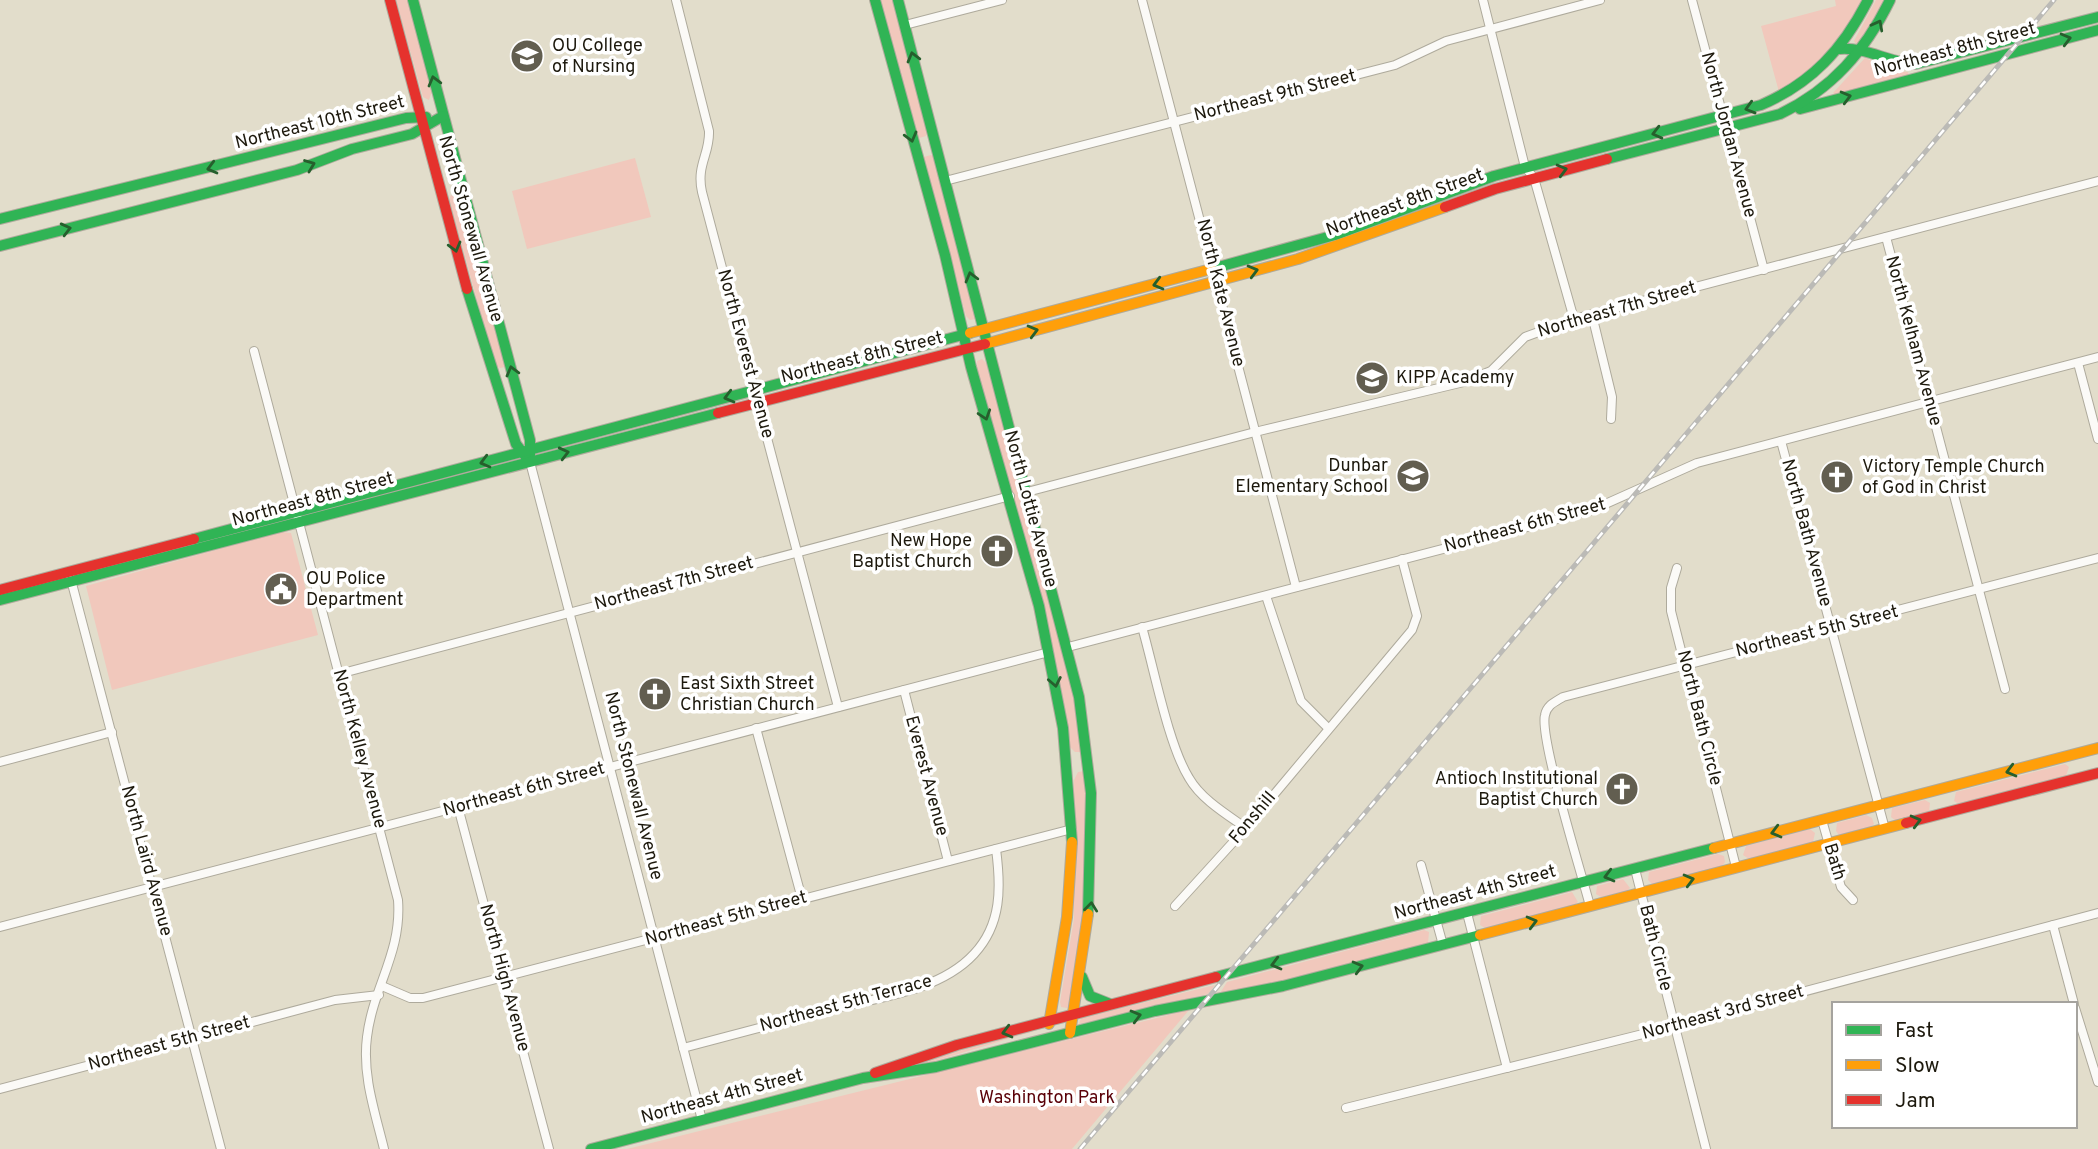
<svg xmlns="http://www.w3.org/2000/svg" width="2098" height="1149" viewBox="0 0 2098 1149" font-family="Overpass,sans-serif">
	<style>
		.green { fill: #f1c8bc }
		.lines { fill: none; stroke-linecap: round; stroke-linejoin: round }
		.street-casing { stroke: #aeaa9c; stroke-width: 10 }
		.fast-casing { stroke: #aeaa9c; stroke-width: 12 }
		.slow-casing { stroke: #aeaa9c; stroke-width: 12 }
		.jam-casing { stroke: #aeaa9c; stroke-width: 12 }
		.street { stroke: #fbfaf7; stroke-width: 8 }
		.fast { stroke: #30b455; stroke-width: 10 }
		.slow { stroke: #ff9f0a; stroke-width: 10 }
		.jam { stroke: #e5322d; stroke-width: 10 }
		.rail-casing { stroke: #bbbab6; stroke-width: 5 }
		.rail { stroke: #fff; stroke-width: 2.5; stroke-dasharray: 8; stroke-linecap: butt }
		.oneway { stroke: #265f2d }
		.labels { text-anchor: middle; dominant-baseline: central; stroke-width: 7; stroke-linejoin: round; paint-order: stroke }
		.poi-label { font-size: 18px; fill: #1d190d; stroke: #fff; text-anchor: start }
		.street-label { font-size: 18px; fill: #1d190d; stroke: #fff }
		.park-label { font-size: 18px; fill: #5a0108; stroke: #fff }
	</style>
	<rect width="100%" height="100%" fill="#e2ddcb"/>
	<g class="green">
		<path d="M 396,0 L 409,0 L 432,91 L 429,100 L 423,97 Z"/>
		<path d="M 878,0 L 894,0 L 928,129 L 926,136 L 919,138 L 913,133 Z"/>
		<path d="M 1835,0 L 1862,0 C 1844,40 1818,70 1779,92 L 1761,26 L 1836,6 Z"/>
		<path d="M 1876,0 L 1885,0 L 1872,28 L 1856,44 L 1854,41 Z"/>
		<path d="M 1865,58 L 1896,71 L 1908,72 L 1909,75 L 1836,95 L 1833,93 Z"/>
		<path d="M 931,155 L 937,159 L 978,313 L 976,319 L 970,320 L 966,316 L 945,236 L 932,206 L 922,164 L 924,157 Z"/>
		<path d="M 635,158 L 651,217 L 527,249 L 512,191 Z"/>
		<path d="M 451,195 L 455,197 L 475,251 L 505,367 L 500,368 L 495,365 L 449,199 Z"/>
		<path d="M 982,359 L 986,363 L 1064,640 L 1086,746 L 1082,752 L 1075,752 L 1070,747 L 1041,601 L 978,380 L 977,361 Z"/>
		<path d="M 281,532 L 291,533 L 318,635 L 112,690 L 86,586 Z"/>
		<path d="M 2065,764 L 2069,767 L 2066,776 L 1959,804 L 1954,801 L 1956,792 Z"/>
		<path d="M 1085,771 L 1089,780 L 1089,910 L 1070,1006 L 1067,1008 L 1061,1007 L 1060,1002 L 1074,919 L 1074,780 L 1078,772 Z"/>
		<path d="M 1925,800 L 1930,803 L 1929,812 L 1896,821 L 1891,817 L 1892,808 Z"/>
		<path d="M 1866,815 L 1872,818 L 1874,824 L 1870,827 L 1839,835 L 1836,831 L 1837,823 Z"/>
		<path d="M 1810,829 L 1815,833 L 1813,842 L 1749,859 L 1743,855 L 1746,846 Z"/>
		<path d="M 1718,854 L 1724,856 L 1725,862 L 1722,866 L 1653,885 L 1648,880 L 1649,872 Z"/>
		<path d="M 1623,879 L 1630,888 L 1627,891 L 1601,897 L 1596,894 L 1597,886 Z"/>
		<path d="M 1572,892 L 1578,902 L 1574,905 L 1485,928 L 1480,925 L 1481,916 Z"/>
		<path d="M 1424,930 L 1429,932 L 1428,943 L 1290,979 L 1220,993 L 1227,982 Z"/>
		<path d="M 1215,985 L 1208,994 L 1079,1024 L 1081,1018 Z"/>
		<path d="M 1189,1010 L 1072,1149 L 627,1149 Z"/>
		<path d="M 1031,1030 L 1032,1032 C 988,1044 946,1059 902,1069 L 958,1049 Z"/>
	</g>
	<g class="lines">
		<defs>
			<g id="street">
				<path d="M 676,0 L 709,131 C 710,154 696,165 702,192 L 838,707"/>
				<path d="M 1142,0 L 1296,587"/>
				<path d="M 1483,0 L 1525,167 L 1534,178 L 1574,319"/>
				<path d="M 1692,0 L 1764,270"/>
				<path d="M 905,25 L 1002,0"/>
				<path d="M 945,181 L 1395,65 L 1446,41 L 1600,0"/>
				<path d="M 1886,237 L 2005,689"/>
				<path d="M 1592,315 L 1612,397 L 1611,419"/>
				<path d="M 254,351 L 398,900 C 402,953 373,987 367,1037 C 362,1075 375,1112 384,1149"/>
				<path d="M 2078,363 L 2098,439"/>
				<path d="M 1781,441 L 1885,829"/>
				<path d="M 530,462 L 702,1120"/>
				<path d="M 1027,492 L 1255,432 L 1464,382 L 1491,371 L 1525,337 L 1574,319 L 2098,181"/>
				<path d="M 1677,568 L 1671,588 L 1671,611 L 1736,867"/>
				<path d="M 70,576 L 221,1149"/>
				<path d="M 1266,596 L 1301,701 L 1328,728"/>
				<path d="M 1142,627 C 1154,668 1168,744 1189,778 C 1201,799 1226,814 1246,828"/>
				<path d="M 1068,647 L 1592,510 L 1697,463 L 2098,357"/>
				<path d="M 339,674 L 1010,496"/>
				<path d="M 904,690 L 948,861"/>
				<path d="M 756,728 L 802,899"/>
				<path d="M 0,762 L 112,732"/>
				<path d="M 458,807 L 549,1149"/>
				<path d="M 1822,820 L 1841,887 L 1853,900"/>
				<path d="M 1421,865 L 1443,945"/>
				<path d="M 1635,869 L 1706,1149"/>
				<path d="M 1175,906 L 1246,828 L 1412,630 L 1417,616 L 1402,559"/>
				<path d="M 1590,906 C 1582,875 1539,737 1545,715 C 1547,705 1555,702 1563,697 L 2098,558"/>
				<path d="M 1467,913 L 1507,1068"/>
				<path d="M 2053,925 L 2074,1004"/>
				<path d="M 0,927 L 1049,652"/>
				<path d="M 382,986 L 410,998 L 423,998 L 1072,829"/>
				<path d="M 2075,1008 L 2098,1082"/>
				<path d="M 683,1048 C 731,1035 779,1023 827,1010 C 875,998 939,992 974,954 C 1002,924 1001,887 996,849"/>
				<path d="M 0,1089 L 335,1000 L 379,995"/>
				<path d="M 1346,1108 L 1675,1026 L 2098,913"/>
			</g>
			<g id="fast">
				<path d="M 413,0 L 530,440 L 530,455"/>
				<path d="M 875,0 L 945,255 L 971,367 L 1039,606 L 1063,728 L 1072,842"/>
				<path d="M 898,0 L 1079,697 L 1091,793 L 1088,914"/>
				<path d="M 1840,49 C 1867,47 1889,63 1916,64 L 2098,17"/>
				<path d="M 1800,109 L 2098,30"/>
				<path d="M 1607,159 L 1780,114 C 1832,89 1865,51 1890,0"/>
				<path d="M 0,219 L 406,118 L 426,117"/>
				<path d="M 0,246 L 297,170 L 352,149 L 412,134 L 443,116"/>
				<path d="M 1211,269 L 1335,235 L 1494,176 L 1761,105 C 1812,83 1843,49 1868,0"/>
				<path d="M 467,289 L 516,444 L 526,457"/>
				<path d="M 194,539 L 970,333"/>
				<path d="M 0,600 L 718,413"/>
				<path d="M 1082,977 L 1090,996 L 1110,1004"/>
				<path d="M 1216,977 L 1714,848"/>
				<path d="M 591,1149 L 863,1078 L 936,1067 L 1155,1011 L 1283,986 L 1480,935"/>
			</g>
			<g id="slow">
				<path d="M 970,333 L 1211,269"/>
				<path d="M 985,344 L 1298,259 L 1445,207"/>
				<path d="M 1714,848 L 2098,748"/>
				<path d="M 1480,935 L 1906,823"/>
				<path d="M 1049,1024 L 1067,917 L 1072,842"/>
				<path d="M 1070,1033 L 1088,914"/>
			</g>
			<g id="jam">
				<path d="M 390,0 L 467,289"/>
				<path d="M 1445,207 L 1495,189 L 1607,159"/>
				<path d="M 718,413 L 985,344"/>
				<path d="M 0,590 L 194,539"/>
				<path d="M 1906,823 L 2098,773"/>
				<path d="M 875,1073 L 957,1045 L 1216,977"/>
			</g>
		</defs>
		<use href="#street" class="street-casing"/>
		<use href="#fast" class="fast-casing"/>
		<use href="#slow" class="slow-casing"/>
		<use href="#jam" class="jam-casing"/>
		<use href="#street" class="street"/>
		<use href="#fast" class="fast"/>
		<use href="#slow" class="slow"/>
		<use href="#jam" class="jam"/>
		<defs>
			<path id="rail" d="M 1080,1149 L 2054,0"/>
		</defs>
		<use href="#rail" class="rail-casing"/>
		<use href="#rail" class="rail"/>
	</g>
	<defs><path id="oneway-chevron" d="M-2-3.5L2.5 0L-2 3.5" fill="none" stroke-width="1.6" stroke-linecap="round" stroke-linejoin="round" transform="scale(1.75)"/></defs>
	<g class="oneway">
		<use href="#oneway-chevron" transform="translate(1878 25) rotate(-62)"/>
		<use href="#oneway-chevron" transform="translate(2066 39) rotate(-15)"/>
		<use href="#oneway-chevron" transform="translate(913 57) rotate(-105)"/>
		<use href="#oneway-chevron" transform="translate(434 81) rotate(-105)"/>
		<use href="#oneway-chevron" transform="translate(1846 97) rotate(-15)"/>
		<use href="#oneway-chevron" transform="translate(1750 108) rotate(164)"/>
		<use href="#oneway-chevron" transform="translate(1657 133) rotate(166)"/>
		<use href="#oneway-chevron" transform="translate(911 137) rotate(75)"/>
		<use href="#oneway-chevron" transform="translate(310 165) rotate(-21)"/>
		<use href="#oneway-chevron" transform="translate(212 168) rotate(165)"/>
		<use href="#oneway-chevron" transform="translate(1562 170) rotate(-15)"/>
		<use href="#oneway-chevron" transform="translate(66 229) rotate(-14)"/>
		<use href="#oneway-chevron" transform="translate(455 247) rotate(75)"/>
		<use href="#oneway-chevron" transform="translate(1253 271) rotate(-15)"/>
		<use href="#oneway-chevron" transform="translate(971 277) rotate(-105)"/>
		<use href="#oneway-chevron" transform="translate(1158 284) rotate(165)"/>
		<use href="#oneway-chevron" transform="translate(1033 331) rotate(-15)"/>
		<use href="#oneway-chevron" transform="translate(512 371) rotate(-105)"/>
		<use href="#oneway-chevron" transform="translate(729 397) rotate(165)"/>
		<use href="#oneway-chevron" transform="translate(985 415) rotate(72)"/>
		<use href="#oneway-chevron" transform="translate(564 453) rotate(-14)"/>
		<use href="#oneway-chevron" transform="translate(485 462) rotate(165)"/>
		<use href="#oneway-chevron" transform="translate(1055 682) rotate(79)"/>
		<use href="#oneway-chevron" transform="translate(2011 771) rotate(165)"/>
		<use href="#oneway-chevron" transform="translate(1916 821) rotate(-15)"/>
		<use href="#oneway-chevron" transform="translate(1776 832) rotate(165)"/>
		<use href="#oneway-chevron" transform="translate(1609 876) rotate(165)"/>
		<use href="#oneway-chevron" transform="translate(1689 880) rotate(-15)"/>
		<use href="#oneway-chevron" transform="translate(1091 907) rotate(-84)"/>
		<use href="#oneway-chevron" transform="translate(1532 922) rotate(-15)"/>
		<use href="#oneway-chevron" transform="translate(1276 964) rotate(165)"/>
		<use href="#oneway-chevron" transform="translate(1358 967) rotate(-15)"/>
		<use href="#oneway-chevron" transform="translate(1136 1016) rotate(-15)"/>
		<use href="#oneway-chevron" transform="translate(1007 1032) rotate(165)"/>
	</g>
	<defs>
		<symbol id="university-disc" viewBox="-11 -11 22 22"><circle r="9.5" fill="#625e50" stroke="#fff"/><path d="M0-5L7-2L0 1L-7-2ZM-4 1L0 2.5L4 1V4Q0 6-4 4Z" fill="#fff"/></symbol>
		<symbol id="school-disc" viewBox="-11 -11 22 22"><circle r="9.5" fill="#625e50" stroke="#fff"/><path d="M0-5L7-2L0 1L-7-2ZM-4 1L0 2.5L4 1V4Q0 6-4 4Z" fill="#fff"/></symbol>
		<symbol id="church-disc" viewBox="-11 -11 22 22"><circle r="9.5" fill="#625e50" stroke="#fff"/><path d="M-1.2-6h2.4v3.5h3.3v2.4h-3.3V6h-2.4V-.1h-3.3v-2.4h3.3Z" fill="#fff"/></symbol>
		<symbol id="civic-disc" viewBox="-11 -11 22 22"><circle r="9.5" fill="#625e50" stroke="#fff"/><path d="M-.6-6.5H3V-4.5H.6V-3L4-1V1h2V6H-6V1h2V-1L-.6-3ZM-1.2 2.5V6h2.4V2.5Z" fill="#fff"/></symbol>
	</defs>
	<g fill-rule="evenodd">
		<use href="#university-disc" x="508" y="37" width="38" height="38"/>
		<use href="#school-disc" x="1353" y="359" width="38" height="38"/>
		<use href="#school-disc" x="1394" y="457" width="38" height="38"/>
		<use href="#church-disc" x="1818" y="458" width="38" height="38"/>
		<use href="#church-disc" x="978" y="532" width="38" height="38"/>
		<use href="#civic-disc" x="262" y="570" width="38" height="38"/>
		<use href="#church-disc" x="636" y="675" width="38" height="38"/>
		<use href="#church-disc" x="1603" y="770" width="38" height="38"/>
	</g>
	<g class="labels">
		<g class="poi-label">
			<text x="552" y="46">OU College<tspan x="552" dy="21">of Nursing</tspan></text>
			<text x="1396" y="378">KIPP Academy</text>
			<text x="1388" y="466" text-anchor="end">Dunbar<tspan x="1388" dy="21">Elementary School</tspan></text>
			<text x="1862" y="467">Victory Temple Church<tspan x="1862" dy="21">of God in Christ</tspan></text>
			<text x="972" y="541" text-anchor="end">New Hope<tspan x="972" dy="21">Baptist Church</tspan></text>
			<text x="306" y="579">OU Police<tspan x="306" dy="21">Department</tspan></text>
			<text x="680" y="684">East Sixth Street<tspan x="680" dy="21">Christian Church</tspan></text>
			<text x="1598" y="779" text-anchor="end">Antioch Institutional<tspan x="1598" dy="21">Baptist Church</tspan></text>
		</g>
		<g class="street-label">
			<text transform="translate(1955 50) rotate(-15)">Northeast 8th Street</text>
			<text transform="translate(1275 96) rotate(-14)">Northeast 9th Street</text>
			<text transform="translate(320 123) rotate(-14)">Northeast 10th Street</text>
			<text transform="translate(1728 135) rotate(75)">North Jordan Avenue</text>
			<text transform="translate(1405 203) rotate(-20)">Northeast 8th Street</text>
			<text transform="translate(470 229) rotate(74)">North Stonewall Avenue</text>
			<text transform="translate(1220 293) rotate(76)">North Kate Avenue</text>
			<text transform="translate(1617 310) rotate(-16)">Northeast 7th Street</text>
			<text transform="translate(1913 341) rotate(75)">North Kelham Avenue</text>
			<text transform="translate(745 354) rotate(75)">North Everest Avenue</text>
			<text transform="translate(862 358) rotate(-14)">Northeast 8th Street</text>
			<text transform="translate(313 500) rotate(-15)">Northeast 8th Street</text>
			<text transform="translate(1030 509) rotate(75)">North Lottie Avenue</text>
			<text transform="translate(1525 526) rotate(-15)">Northeast 6th Street</text>
			<text transform="translate(1806 533) rotate(75)">North Bath Avenue</text>
			<text transform="translate(674 584) rotate(-15)">Northeast 7th Street</text>
			<text transform="translate(1817 632) rotate(-14)">Northeast 5th Street</text>
			<text transform="translate(1699 718) rotate(76)">North Bath Circle</text>
			<text transform="translate(359 749) rotate(75)">North Kelley Avenue</text>
			<text transform="translate(926 776) rotate(75)">Everest Avenue</text>
			<text transform="translate(633 786) rotate(76)">North Stonewall Avenue</text>
			<text transform="translate(524 790) rotate(-15)">Northeast 6th Street</text>
			<text transform="translate(1253 818) rotate(-50)">Fonshill</text>
			<text transform="translate(146 861) rotate(75)">North Laird Avenue</text>
			<text transform="translate(1834 862) rotate(73)">Bath</text>
			<text transform="translate(1475 893) rotate(-15)">Northeast 4th Street</text>
			<text transform="translate(726 919) rotate(-15)">Northeast 5th Street</text>
			<text transform="translate(1655 948) rotate(76)">Bath Circle</text>
			<text transform="translate(504 978) rotate(75)">North High Avenue</text>
			<text transform="translate(846 1004) rotate(-15)">Northeast 5th Terrace</text>
			<text transform="translate(1723 1013) rotate(-15)">Northeast 3rd Street</text>
			<text transform="translate(169 1044) rotate(-15)">Northeast 5th Street</text>
			<text transform="translate(722 1097) rotate(-15)">Northeast 4th Street</text>
		</g>
		<g class="park-label">
			<text x="1047" y="1098">Washington Park</text>
		</g>
	</g>
	<rect x="1832" y="1002" width="245" height="126" fill="#ffffff" stroke="#a5a39e" stroke-width="2"/>
	<rect x="1846" y="1025" width="35" height="10" fill="#30b455" stroke="#a5a39e" stroke-width="2"/>
	<text x="1895" y="1037" font-size="21" fill="#1d190d">Fast</text>
	<rect x="1846" y="1060" width="35" height="10" fill="#ff9f0a" stroke="#a5a39e" stroke-width="2"/>
	<text x="1895" y="1072" font-size="21" fill="#1d190d">Slow</text>
	<rect x="1846" y="1095" width="35" height="10" fill="#e5322d" stroke="#a5a39e" stroke-width="2"/>
	<text x="1895" y="1107" font-size="21" fill="#1d190d">Jam</text>
</svg>
